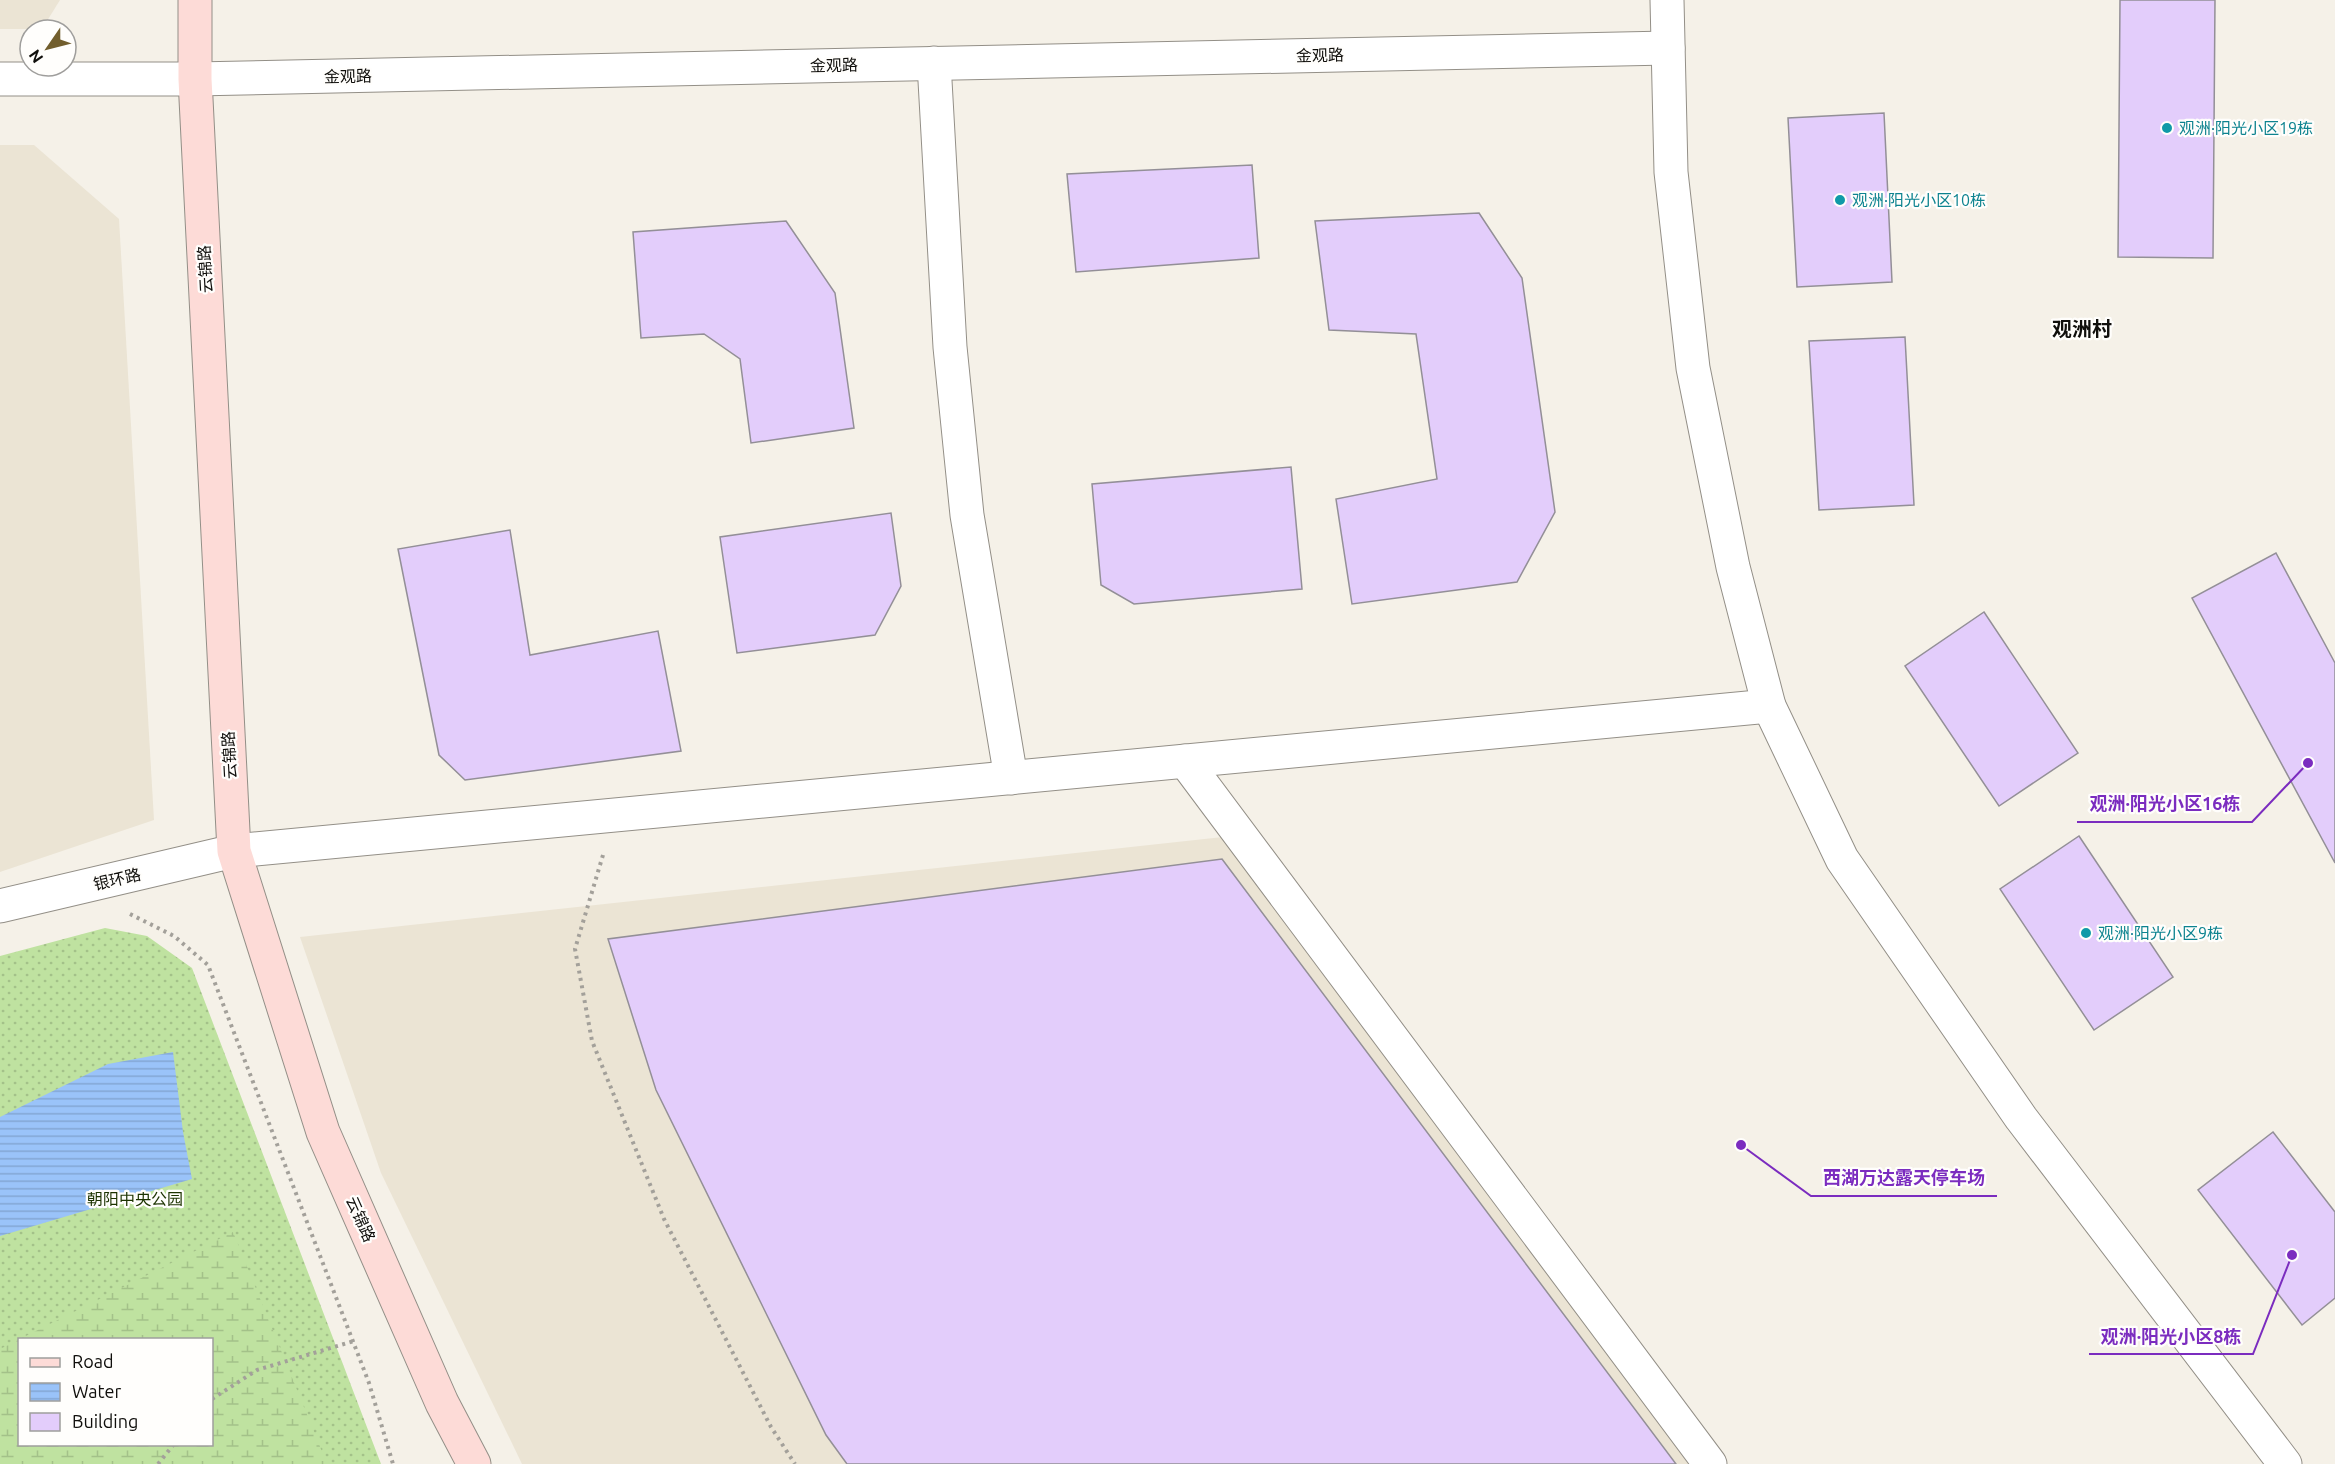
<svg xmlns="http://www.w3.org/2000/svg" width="2335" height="1464" viewBox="0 0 2335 1464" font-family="Ubuntu,'Noto Sans SC',sans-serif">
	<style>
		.built { fill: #ebe4d4 }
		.grass { fill: url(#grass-dots); fill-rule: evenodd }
		.wetland { fill: url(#wetland-marsh); fill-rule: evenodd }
		.water { fill: url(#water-rules) }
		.building { fill: #e3cdfb; stroke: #938f97; stroke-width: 1.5 }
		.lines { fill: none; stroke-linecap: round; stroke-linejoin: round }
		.street-casing { stroke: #938f87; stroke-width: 35 }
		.secondary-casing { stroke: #938f87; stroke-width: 35 }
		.path { stroke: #a3a09a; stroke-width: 4; stroke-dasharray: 3 4.5; stroke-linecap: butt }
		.street { stroke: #fff; stroke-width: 33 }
		.secondary { stroke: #fddbd7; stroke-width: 33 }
		.culture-dot { fill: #0f9aa8; stroke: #fffefc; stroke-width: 2 }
		.labels { text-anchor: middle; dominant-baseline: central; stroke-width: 4.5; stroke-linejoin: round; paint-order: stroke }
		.street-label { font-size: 16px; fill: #100f0c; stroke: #fffefc }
		.culture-label { font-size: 16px; fill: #0d838f; stroke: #fffefc; text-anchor: start }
		.park-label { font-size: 16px; fill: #1c3300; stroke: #fffefc }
		.quarter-label { font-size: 20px; font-weight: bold; fill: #100f0c; stroke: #fffefc }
		.leader { fill: none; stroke: #7b2cbf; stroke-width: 2 }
		.callout-dot { fill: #7b2cbf; stroke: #fffefc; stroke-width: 2 }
		.callout-label { font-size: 18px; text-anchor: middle; font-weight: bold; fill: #7b2cbf; stroke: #fffefc; stroke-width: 4.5; stroke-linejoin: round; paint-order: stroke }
	</style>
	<defs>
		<pattern id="grass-dots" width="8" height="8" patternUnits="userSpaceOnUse" patternTransform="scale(1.5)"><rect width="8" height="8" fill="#bfe2a0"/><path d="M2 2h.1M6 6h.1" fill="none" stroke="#a3c189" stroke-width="1.8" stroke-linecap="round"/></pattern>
		<pattern id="wetland-marsh" width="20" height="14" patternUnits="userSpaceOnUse" patternTransform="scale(1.5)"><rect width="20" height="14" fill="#bfe2a0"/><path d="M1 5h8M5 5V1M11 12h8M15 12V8" fill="none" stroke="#a3c189"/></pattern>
		<pattern id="water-rules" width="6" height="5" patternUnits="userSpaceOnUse" patternTransform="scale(1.5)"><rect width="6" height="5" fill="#9ac3f9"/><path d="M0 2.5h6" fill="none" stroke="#84a6d4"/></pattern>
	</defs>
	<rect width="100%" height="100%" fill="#f5f1e8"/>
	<g class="built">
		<path d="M 0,0 L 60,0 L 42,29 L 0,29 Z"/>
		<path d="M 0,145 L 34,145 L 119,219 L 154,820 L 0,872 Z"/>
		<path d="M 1232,836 L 1698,1464 L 522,1464 L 381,1173 L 300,937 Z"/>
	</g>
	<path class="grass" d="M 105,928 L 147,936 L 192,968 L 381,1464 L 0,1464 L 0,956 ZM 20,1340 L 212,1340 L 212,1444 L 20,1444 Z"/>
	<path class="wetland" d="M 233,1232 L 327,1464 L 0,1464 L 0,1349 ZM 20,1340 L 212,1340 L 212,1444 L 20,1444 Z"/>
	<path class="water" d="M 173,1052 L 183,1132 L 192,1179 L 0,1236 L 0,1117 L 108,1064 Z"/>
	<g class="building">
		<path d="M 2120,0 L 2215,0 L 2213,258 L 2118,257 Z"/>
		<path d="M 1884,113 L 1892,282 L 1797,287 L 1788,118 Z"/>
		<path d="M 1252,165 L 1259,258 L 1076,272 L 1067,174 Z"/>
		<path d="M 1479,213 L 1522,278 L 1555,512 L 1517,582 L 1352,604 L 1336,499 L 1437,479 L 1416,334 L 1329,330 L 1315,221 Z"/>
		<path d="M 786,221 L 835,293 L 854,428 L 751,443 L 740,359 L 704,334 L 641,338 L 633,232 Z"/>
		<path d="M 1905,337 L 1914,505 L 1819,510 L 1809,341 Z"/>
		<path d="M 1291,467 L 1302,589 L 1134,604 L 1101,585 L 1092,484 Z"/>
		<path d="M 891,513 L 901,586 L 875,635 L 737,653 L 720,537 Z"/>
		<path d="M 510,530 L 530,655 L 658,631 L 681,751 L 465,780 L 439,755 L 398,549 Z"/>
		<path d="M 2276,553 L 2335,663 L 2335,863 L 2192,598 Z"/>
		<path d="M 1984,612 L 2078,753 L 1999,806 L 1905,666 Z"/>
		<path d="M 2079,836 L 2173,977 L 2094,1030 L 2000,889 Z"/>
		<path d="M 1222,859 L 1676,1464 L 847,1464 L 826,1435 L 656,1090 L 608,939 Z"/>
		<path d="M 2273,1132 L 2335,1212 L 2335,1298 L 2302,1325 L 2198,1190 Z"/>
	</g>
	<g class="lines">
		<defs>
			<g id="street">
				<path d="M 1667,0 L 1671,172 L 1693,368 L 1733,567 L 1769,706 L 1842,859 L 2021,1118 L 2285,1464"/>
				<path d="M 934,63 L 950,347 L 967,515 L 1011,778"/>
				<path d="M 0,79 L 195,79 L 1668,48"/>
				<path d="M 1185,761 L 1710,1464"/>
				<path d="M 0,906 L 234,851 L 1769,706"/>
			</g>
			<path id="secondary" d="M 195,0 L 195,79 L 234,851 L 323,1132 L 442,1403 L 474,1464"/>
		</defs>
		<use href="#street" class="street-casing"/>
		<use href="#secondary" class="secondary-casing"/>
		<g class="path">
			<path d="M 603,855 L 575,949 L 592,1041 L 664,1219 L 771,1427 L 795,1464"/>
			<path d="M 130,914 L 174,936 L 208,965 L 369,1383 L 393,1464"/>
			<path d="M 212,1399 L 257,1370 L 354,1341"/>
			<path d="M 158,1464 L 174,1444"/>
		</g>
		<use href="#street" class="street"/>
		<use href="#secondary" class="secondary"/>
	</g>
	<g class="culture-dot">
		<circle cx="2167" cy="128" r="6"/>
		<circle cx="1840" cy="200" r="6"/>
		<circle cx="2086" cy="933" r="6"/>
	</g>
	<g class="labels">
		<g class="street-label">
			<text transform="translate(1320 55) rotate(-1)">金观路</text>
			<text transform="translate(834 65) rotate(-1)">金观路</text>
			<text transform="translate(348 76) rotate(-1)">金观路</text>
			<text transform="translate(205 269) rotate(-93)">云锦路</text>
			<text transform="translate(229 755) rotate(-93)">云锦路</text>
			<text transform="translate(117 879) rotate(-13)">银环路</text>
			<text transform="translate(361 1219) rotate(66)">云锦路</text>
		</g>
		<g class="culture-label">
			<text x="2179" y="128">观洲·阳光小区19栋</text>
			<text x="1852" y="200">观洲·阳光小区10栋</text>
			<text x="2098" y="933">观洲·阳光小区9栋</text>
		</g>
		<g class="park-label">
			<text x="135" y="1199">朝阳中央公园</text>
		</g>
		<g class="quarter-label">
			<text x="2082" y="328">观洲村</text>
		</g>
	</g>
	<path class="leader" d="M2308 763L2252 822H2077M1741 1145L1811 1196H1997M2292 1255L2253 1354H2089"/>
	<g class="callout-dot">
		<circle cx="2308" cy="763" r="6"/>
		<circle cx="1741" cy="1145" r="6"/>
		<circle cx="2292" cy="1255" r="6"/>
	</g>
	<g class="callout-label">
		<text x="2165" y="810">观洲·阳光小区16栋</text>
		<text x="1904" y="1184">西湖万达露天停车场</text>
		<text x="2171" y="1343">观洲·阳光小区8栋</text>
	</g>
	<rect x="18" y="1338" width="195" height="108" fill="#fffefc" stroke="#9f9e9c" stroke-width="1.5"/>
	<rect x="30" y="1358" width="30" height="9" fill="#fddbd7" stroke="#9f9e9c" stroke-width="1.5"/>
	<text x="72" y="1368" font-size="18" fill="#100f0c">Road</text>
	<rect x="30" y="1383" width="30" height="18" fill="url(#water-rules)" stroke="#9f9e9c" stroke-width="1.5"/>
	<text x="72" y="1398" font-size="18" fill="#100f0c">Water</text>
	<rect x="30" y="1413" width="30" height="18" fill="#e3cdfb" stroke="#9f9e9c" stroke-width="1.5"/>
	<text x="72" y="1428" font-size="18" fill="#100f0c">Building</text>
	<g transform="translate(48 48) rotate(235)"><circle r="28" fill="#fffefc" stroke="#9f9e9c" stroke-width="1.5"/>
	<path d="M0-4.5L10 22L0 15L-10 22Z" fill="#725e2d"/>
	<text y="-9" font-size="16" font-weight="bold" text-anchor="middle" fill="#100f0c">N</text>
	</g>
</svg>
